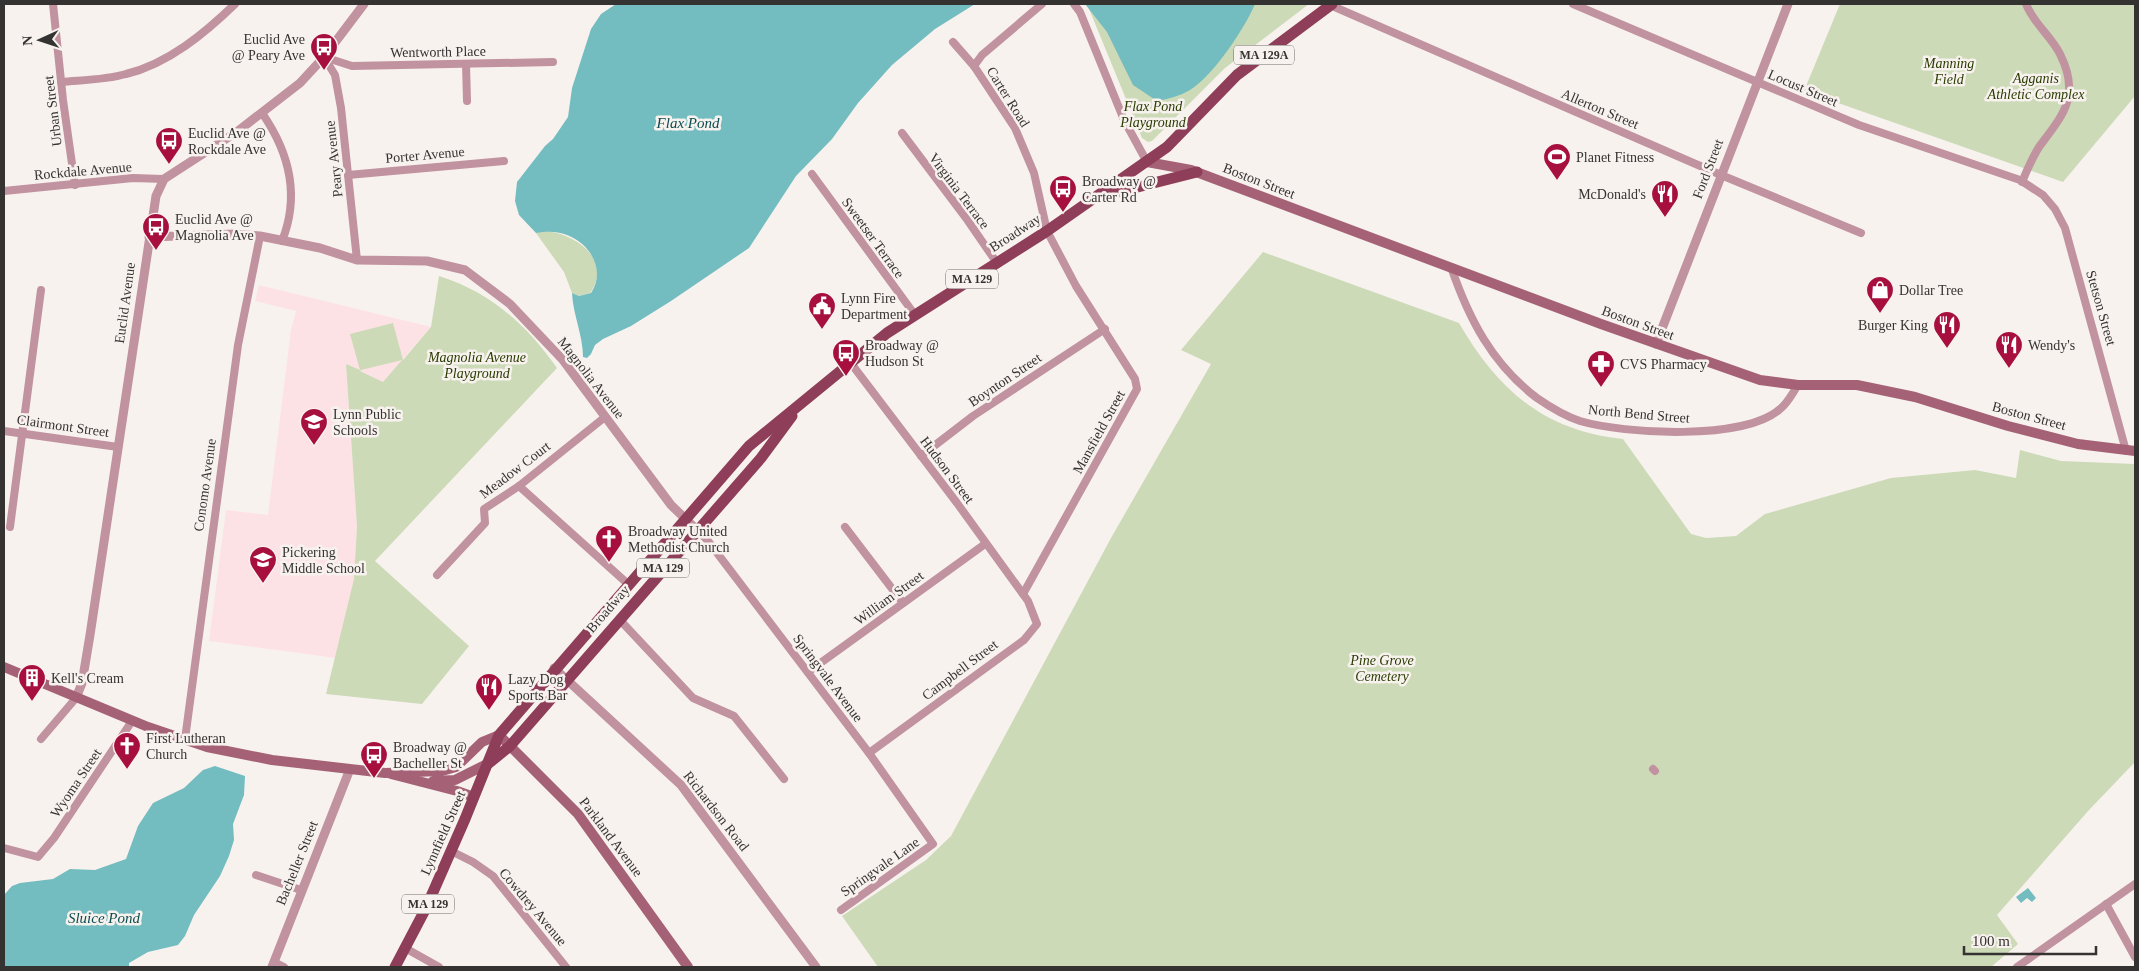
<svg xmlns="http://www.w3.org/2000/svg" width="2139" height="971" viewBox="0 0 2139 971" font-family="'Times New Roman',serif">
	<style>
		.education { fill: #fde2e5 }
		.green { fill: #ccdab7; fill-rule: evenodd }
		.water { fill: #73bcbf }
		.lines { fill: none; stroke-linecap: round; stroke-linejoin: round }
		.minor { stroke: #c1929f; stroke-width: 8 }
		.tertiary { stroke: #c1929f; stroke-width: 9 }
		.secondary { stroke: #a56277; stroke-width: 10 }
		.primary { stroke: #8f3e5a; stroke-width: 11 }
		.labels { text-anchor: middle; dominant-baseline: central; stroke-width: 5; stroke-linejoin: round; paint-order: stroke }
		.shield { fill: #f8f2ef; stroke: #706c6b; stroke-width: 1 }
		.shield-label { font-size: 12px; font-weight: bold; fill: #353332 }
		.poi-label { font-size: 14px; fill: #353332; stroke: #f8f2ef; text-anchor: start }
		.street-label { font-size: 14px; fill: #353332; stroke: #f8f2ef }
		.park-label { font-size: 14px; font-style: italic; fill: #2a3c01; stroke: #f8f2ef }
		.water-label { font-size: 15px; font-style: italic; fill: #094d4f; stroke: #f8f2ef }
	</style>
	<rect width="100%" height="100%" fill="#f8f2ef"/>
	<path class="education" d="M 259,285 L 431,327 L 383,382 L 346,364 L 357,526 L 354,580 L 336,658 L 209,641 L 226,510 L 268,515 L 291,329 L 296,311 L 255,301 Z"/>
	<g class="green">
		<path d="M 1087,4 L 1309,4 L 1225,68 L 1152,141 L 1148,142 L 1142,138 Z"/>
		<path d="M 1840,4 L 2135,4 L 2135,96 L 2063,182 L 1804,91 Z"/>
		<path d="M 543,231 C 574,232 614,260 590,293 L 579,296 L 572,293 L 564,272 L 536,233 Z"/>
		<path d="M 1263,252 L 1459,323 C 1498,390 1544,431 1623,439 L 1691,534 L 1706,538 L 1736,536 L 1765,514 L 1891,478 L 1975,470 L 2016,478 L 2020,450 L 2061,461 L 2135,464 L 2135,762 L 2089,810 L 1997,915 L 2018,944 L 1991,967 L 878,967 L 842,916 L 926,860 L 951,836 L 1111,538 L 1211,364 L 1181,350 Z"/>
		<path d="M 439,276 C 490,292 526,324 557,368 L 375,561 L 469,646 L 422,704 L 326,694 L 354,579 L 357,526 L 346,364 L 360,370 L 350,334 L 393,323 L 403,360 L 431,327 ZM 402,360 L 383,382 L 360,371 L 361,370 Z"/>
	</g>
	<g class="water">
		<path d="M 616,4 L 975,4 L 935,29 L 892,65 L 858,103 L 832,139 L 796,176 L 749,248 L 671,301 L 631,326 L 603,339 L 595,345 L 591,354 L 587,358 L 583,357 C 583,335 573,315 572,293 L 579,296 L 591,293 C 606,271 591,244 567,235 C 556,231 547,231 536,233 L 519,215 L 515,201 L 517,182 L 545,146 L 553,139 L 568,117 L 572,88 L 591,29 L 601,14 Z"/>
		<path d="M 1085,4 L 1255,4 C 1245,28 1213,76 1190,90 C 1180,96 1168,99 1157,101 L 1133,85 L 1107,32 Z"/>
		<path d="M 215,766 L 245,776 L 244,795 L 233,824 L 234,840 L 229,856 L 220,876 L 194,915 L 185,936 L 178,945 L 148,952 L 129,963 L 129,967 L 4,967 L 4,895 L 12,886 L 20,883 L 53,879 L 70,869 L 95,870 L 126,859 L 138,826 L 153,803 L 184,788 L 203,770 Z"/>
		<path d="M 2028,888 L 2036,898 L 2032,902 L 2027,898 L 2021,903 L 2016,897 Z"/>
	</g>
	<g class="lines">
		<g class="minor">
			<path d="M 53,4 L 63,100 L 75,185"/>
			<path d="M 1074,4 L 1080,12 L 1124,120 L 1147,162"/>
			<path d="M 1573,4 L 1859,125 L 2020,180 L 2043,195 L 2055,209 L 2065,228 L 2126,451"/>
			<path d="M 1330,5 L 1721,175 L 1861,233"/>
			<path d="M 953,42 L 974,66"/>
			<path d="M 324,57 L 352,66 L 553,62"/>
			<path d="M 324,57 L 335,75 L 341,108 L 357,260"/>
			<path d="M 466,64 L 467,101"/>
			<path d="M 61,82 C 83,80 105,80 126,74 C 168,64 205,33 235,4"/>
			<path d="M 262,113 C 289,152 300,196 282,241"/>
			<path d="M 902,133 L 966,218 L 997,263"/>
			<path d="M 812,174 L 915,315"/>
			<path d="M 348,175 L 504,161"/>
			<path d="M 2022,182 C 2027,170 2032,158 2039,147 C 2063,115 2081,96 2060,54 C 2051,36 2034,24 2026,4"/>
			<path d="M 4,191 L 133,178 L 164,179"/>
			<path d="M 1451,267 C 1469,319 1492,364 1537,398 C 1550,407 1565,416 1580,421 C 1624,434 1744,441 1780,409 C 1788,403 1793,392 1798,385"/>
			<path d="M 850,362 L 957,503 L 1028,601 L 1037,624 L 1024,640 L 869,753"/>
			<path d="M 4,431 L 118,447"/>
			<path d="M 921,456 L 973,416 L 1105,329"/>
			<path d="M 519,486 L 628,584"/>
			<path d="M 10,527 L 41,290"/>
			<path d="M 845,527 L 903,603"/>
			<path d="M 697,530 L 708,541 L 869,753 L 933,844 L 841,910"/>
			<path d="M 437,575 L 485,523 L 484,509 L 519,486 L 605,417"/>
			<path d="M 1023,594 L 1137,389 L 1135,379 L 1076,286 L 1047,231 L 1034,173 L 1015,128 L 974,66 L 982,55 L 1042,4"/>
			<path d="M 619,619 L 693,698 L 734,716 L 784,779"/>
			<path d="M 808,672 L 985,544"/>
			<path d="M 41,739 L 76,698"/>
			<path d="M 185,739 L 238,345 L 260,236"/>
			<path d="M 1653,769 L 1655,771"/>
			<path d="M 4,848 L 38,857 L 54,838 L 132,721"/>
			<path d="M 451,851 L 473,862 L 493,876 L 566,967"/>
			<path d="M 256,875 L 301,890"/>
			<path d="M 2106,904 L 2135,957"/>
			<path d="M 405,948 L 439,967"/>
			<path d="M 274,962 L 284,967"/>
			<path d="M 2017,967 L 2135,884"/>
		</g>
		<g class="tertiary">
			<path d="M 149,237 L 235,234 L 260,236 L 320,248 L 357,260 L 427,261 L 465,270 L 510,304 L 563,360 L 671,505 L 697,530"/>
			<path d="M 1656,344 L 1788,4"/>
			<path d="M 554,668 L 681,785 L 816,967"/>
			<path d="M 76,698 L 82,683 L 90,635 L 156,196 L 164,179 L 238,131 L 300,83 L 324,57 L 364,4"/>
			<path d="M 272,967 L 350,769"/>
		</g>
		<g class="secondary">
			<path d="M 1147,162 L 1191,170 L 1601,324 L 1760,380 L 1798,385 L 1857,385 L 1915,397 L 2008,426 L 2078,444 L 2135,451"/>
			<path d="M 4,667 L 148,727 L 207,747 L 272,760 L 385,773 L 442,771 L 456,767 L 482,742 L 499,735 L 578,814 L 688,967"/>
			<path d="M 391,774 L 457,791 L 474,797"/>
			<path d="M 433,781 L 455,780 L 489,763"/>
		</g>
		<g class="primary">
			<path d="M 1106,195 L 1197,172"/>
			<path d="M 489,763 L 510,746 L 761,458 L 792,416"/>
			<path d="M 395,967 L 426,908 L 465,819 L 499,735 L 749,446 L 887,333 L 1047,231 L 1167,147 L 1237,75 L 1332,4"/>
		</g>
	</g>
	<defs>
		<symbol id="bus-pin" viewBox="-11 -11 22 30"><path d="M0 17L-7.5 6A9.5 9.5 0 1 1 7.5 6Z" fill="#a70f3e" stroke="#f8f2ef"/><path d="M-5-6H5V4H4V6H2V4H-2V6H-4V4H-5ZM-3.5-4V0h7V-4ZM-3.5 1.2v1.5H-2V1.2ZM2 1.2v1.5H3.5V1.2Z" fill="#fff"/></symbol>
		<symbol id="stadium-pin" viewBox="-11 -11 22 30"><path d="M0 17L-7.5 6A9.5 9.5 0 1 1 7.5 6Z" fill="#a70f3e" stroke="#f8f2ef"/><path d="M0-5a6.5 5 0 1 0 0 10a6.5 5 0 1 0 0-10ZM-3.5-1.8h7v3.6h-7Z" fill="#fff"/></symbol>
		<symbol id="restaurant-pin" viewBox="-11 -11 22 30"><path d="M0 17L-7.5 6A9.5 9.5 0 1 1 7.5 6Z" fill="#a70f3e" stroke="#f8f2ef"/><path d="M-5-6h1v4h1v-4h1v4h1v-4h1v5L-1.5 .5V6h-2V.5L-5-1ZM5-6V6H3V1.5H1.5Q1.5-4 5-6Z" fill="#fff"/></symbol>
		<symbol id="shop-pin" viewBox="-11 -11 22 30"><path d="M0 17L-7.5 6A9.5 9.5 0 1 1 7.5 6Z" fill="#a70f3e" stroke="#f8f2ef"/><path d="M-5-2.5h2.3a2.7 3.5 0 0 1 5.4 0H5L5.5 6h-11ZM-1.5-2.5h3a1.5 2.3 0 0 0-3 0Z" fill="#fff"/></symbol>
		<symbol id="civic-pin" viewBox="-11 -11 22 30"><path d="M0 17L-7.5 6A9.5 9.5 0 1 1 7.5 6Z" fill="#a70f3e" stroke="#f8f2ef"/><path d="M-.6-6.5H3V-4.5H.6V-3L4-1V1h2V6H-6V1h2V-1L-.6-3ZM-1.2 2.5V6h2.4V2.5Z" fill="#fff"/></symbol>
		<symbol id="pharmacy-pin" viewBox="-11 -11 22 30"><path d="M0 17L-7.5 6A9.5 9.5 0 1 1 7.5 6Z" fill="#a70f3e" stroke="#f8f2ef"/><path d="M-2-6h4v4h4v4h-4v4h-4v-4h-4v-4h4Z" fill="#fff"/></symbol>
		<symbol id="school-pin" viewBox="-11 -11 22 30"><path d="M0 17L-7.5 6A9.5 9.5 0 1 1 7.5 6Z" fill="#a70f3e" stroke="#f8f2ef"/><path d="M0-5L7-2L0 1L-7-2ZM-4 1L0 2.5L4 1V4Q0 6-4 4Z" fill="#fff"/></symbol>
		<symbol id="church-pin" viewBox="-11 -11 22 30"><path d="M0 17L-7.5 6A9.5 9.5 0 1 1 7.5 6Z" fill="#a70f3e" stroke="#f8f2ef"/><path d="M-1.2-6h2.4v3.5h3.3v2.4h-3.3V6h-2.4V-.1h-3.3v-2.4h3.3Z" fill="#fff"/></symbol>
		<symbol id="building-pin" viewBox="-11 -11 22 30"><path d="M0 17L-7.5 6A9.5 9.5 0 1 1 7.5 6Z" fill="#a70f3e" stroke="#f8f2ef"/><path d="M-4-6H4V6H1V3H-1V6H-4ZM-2.5-4.3h1.7v1.8h-1.7ZM.8-4.3h1.7v1.8H.8ZM-2.5-1h1.7V.8h-1.7ZM.8-1h1.7V.8H.8Z" fill="#fff"/></symbol>
	</defs>
	<g fill-rule="evenodd">
		<use href="#bus-pin" x="308" y="31" width="32" height="43"/>
		<use href="#bus-pin" x="153" y="125" width="32" height="43"/>
		<use href="#stadium-pin" x="1541" y="141" width="32" height="43"/>
		<use href="#bus-pin" x="1047" y="173" width="32" height="43"/>
		<use href="#restaurant-pin" x="1649" y="178" width="32" height="43"/>
		<use href="#bus-pin" x="140" y="211" width="32" height="43"/>
		<use href="#shop-pin" x="1864" y="274" width="32" height="43"/>
		<use href="#civic-pin" x="806" y="290" width="32" height="43"/>
		<use href="#restaurant-pin" x="1931" y="309" width="32" height="43"/>
		<use href="#restaurant-pin" x="1993" y="329" width="32" height="43"/>
		<use href="#bus-pin" x="830" y="337" width="32" height="43"/>
		<use href="#pharmacy-pin" x="1585" y="348" width="32" height="43"/>
		<use href="#school-pin" x="298" y="406" width="32" height="43"/>
		<use href="#church-pin" x="593" y="523" width="32" height="43"/>
		<use href="#school-pin" x="247" y="544" width="32" height="43"/>
		<use href="#building-pin" x="16" y="662" width="32" height="43"/>
		<use href="#restaurant-pin" x="473" y="671" width="32" height="43"/>
		<use href="#church-pin" x="111" y="730" width="32" height="43"/>
		<use href="#bus-pin" x="358" y="739" width="32" height="43"/>
	</g>
	<g class="labels">
		<g class="shield">
			<rect x="1234" y="45.5" width="60" height="19" rx="4"/>
			<rect x="946" y="269.5" width="52" height="19" rx="4"/>
			<rect x="637" y="558.5" width="52" height="19" rx="4"/>
			<rect x="402" y="894.5" width="52" height="19" rx="4"/>
		</g>
		<g class="shield-label">
			<text x="1264" y="55">MA 129A</text>
			<text x="972" y="279">MA 129</text>
			<text x="663" y="568">MA 129</text>
			<text x="428" y="904">MA 129</text>
		</g>
		<g class="poi-label">
			<text x="305" y="39" text-anchor="end">Euclid Ave<tspan x="305" dy="16">@ Peary Ave</tspan></text>
			<text x="188" y="133">Euclid Ave @<tspan x="188" dy="16">Rockdale Ave</tspan></text>
			<text x="1576" y="157">Planet Fitness</text>
			<text x="1082" y="181">Broadway @<tspan x="1082" dy="16">Carter Rd</tspan></text>
			<text x="1646" y="194" text-anchor="end">McDonald's</text>
			<text x="175" y="219">Euclid Ave @<tspan x="175" dy="16">Magnolia Ave</tspan></text>
			<text x="1899" y="290">Dollar Tree</text>
			<text x="841" y="298">Lynn Fire<tspan x="841" dy="16">Department</tspan></text>
			<text x="1928" y="325" text-anchor="end">Burger King</text>
			<text x="865" y="345">Broadway @<tspan x="865" dy="16">Hudson St</tspan></text>
			<text x="2028" y="345">Wendy's</text>
			<text x="1620" y="364">CVS Pharmacy</text>
			<text x="333" y="414">Lynn Public<tspan x="333" dy="16">Schools</tspan></text>
			<text x="628" y="531">Broadway United<tspan x="628" dy="16">Methodist Church</tspan></text>
			<text x="282" y="552">Pickering<tspan x="282" dy="16">Middle School</tspan></text>
			<text x="51" y="678">Kell's Cream</text>
			<text x="508" y="679">Lazy Dog<tspan x="508" dy="16">Sports Bar</tspan></text>
			<text x="146" y="738">First Lutheran<tspan x="146" dy="16">Church</tspan></text>
			<text x="393" y="747">Broadway @<tspan x="393" dy="16">Bacheller St</tspan></text>
		</g>
		<g class="street-label">
			<text transform="translate(438 52) rotate(-1)">Wentworth Place</text>
			<text transform="translate(1803 88) rotate(23)">Locust Street</text>
			<text transform="translate(1008 97) rotate(58)">Carter Road</text>
			<text transform="translate(1600 109) rotate(23)">Allerton Street</text>
			<text transform="translate(53 111) rotate(-97)">Urban Street</text>
			<text transform="translate(425 155) rotate(-5)">Porter Avenue</text>
			<text transform="translate(334 159) rotate(-96)">Peary Avenue</text>
			<text transform="translate(1708 169) rotate(-69)">Ford Street</text>
			<text transform="translate(83 171) rotate(-5)">Rockdale Avenue</text>
			<text transform="translate(1259 181) rotate(21)">Boston Street</text>
			<text transform="translate(959 191) rotate(53)">Virginia Terrace</text>
			<text transform="translate(1015 233) rotate(-33)">Broadway</text>
			<text transform="translate(873 238) rotate(54)">Sweetser Terrace</text>
			<text transform="translate(125 303) rotate(-82)">Euclid Avenue</text>
			<text transform="translate(2101 308) rotate(74)">Stetson Street</text>
			<text transform="translate(1638 323) rotate(20)">Boston Street</text>
			<text transform="translate(591 378) rotate(52)">Magnolia Avenue</text>
			<text transform="translate(1005 380) rotate(-34)">Boynton Street</text>
			<text transform="translate(1639 414) rotate(5)">North Bend Street</text>
			<text transform="translate(2029 416) rotate(15)">Boston Street</text>
			<text transform="translate(63 426) rotate(8)">Clairmont Street</text>
			<text transform="translate(1099 432) rotate(-61)">Mansfield Street</text>
			<text transform="translate(515 470) rotate(-37)">Meadow Court</text>
			<text transform="translate(947 470) rotate(53)">Hudson Street</text>
			<text transform="translate(205 485) rotate(-82)">Conomo Avenue</text>
			<text transform="translate(889 598) rotate(-36)">William Street</text>
			<text transform="translate(608 609) rotate(-49)">Broadway</text>
			<text transform="translate(960 670) rotate(-37)">Campbell Street</text>
			<text transform="translate(828 678) rotate(53)">Springvale Avenue</text>
			<text transform="translate(76 783) rotate(-56)">Wyoma Street</text>
			<text transform="translate(716 811) rotate(52)">Richardson Road</text>
			<text transform="translate(443 833) rotate(-66)">Lynnfield Street</text>
			<text transform="translate(611 837) rotate(53)">Parkland Avenue</text>
			<text transform="translate(297 863) rotate(-68)">Bacheller Street</text>
			<text transform="translate(880 867) rotate(-35)">Springvale Lane</text>
			<text transform="translate(533 907) rotate(50)">Cowdrey Avenue</text>
		</g>
		<g class="park-label">
			<text x="1949" y="63">Manning<tspan x="1949" dy="16">Field</tspan></text>
			<text x="2036" y="78">Agganis<tspan x="2036" dy="16">Athletic Complex</tspan></text>
			<text x="1153" y="106">Flax Pond<tspan x="1153" dy="16">Playground</tspan></text>
			<text x="477" y="357">Magnolia Avenue<tspan x="477" dy="16">Playground</tspan></text>
			<text x="1382" y="660">Pine Grove<tspan x="1382" dy="16">Cemetery</tspan></text>
		</g>
		<g class="water-label">
			<text x="688" y="123">Flax Pond</text>
			<text x="104" y="918">Sluice Pond</text>
		</g>
	</g>
	<rect width="2139" height="971" fill="none" stroke="#353332" stroke-width="10"/>
	<g transform="translate(40 40) rotate(267)" stroke="#f8f2ef" stroke-width="4" paint-order="stroke">
	<path d="M0-4L9 19L0 12L-9 19Z" fill="#353332"/>
	<text y="-8" font-size="14" font-weight="bold" text-anchor="middle" fill="#353332">N</text>
	</g>
	<path d="M1964 946v8h132v-8" fill="none" stroke="#353332" stroke-width="2.5"/>
	<text x="1972" y="946" font-size="15" fill="#353332" stroke="#f8f2ef" stroke-width="4" paint-order="stroke">100 m</text>
</svg>
